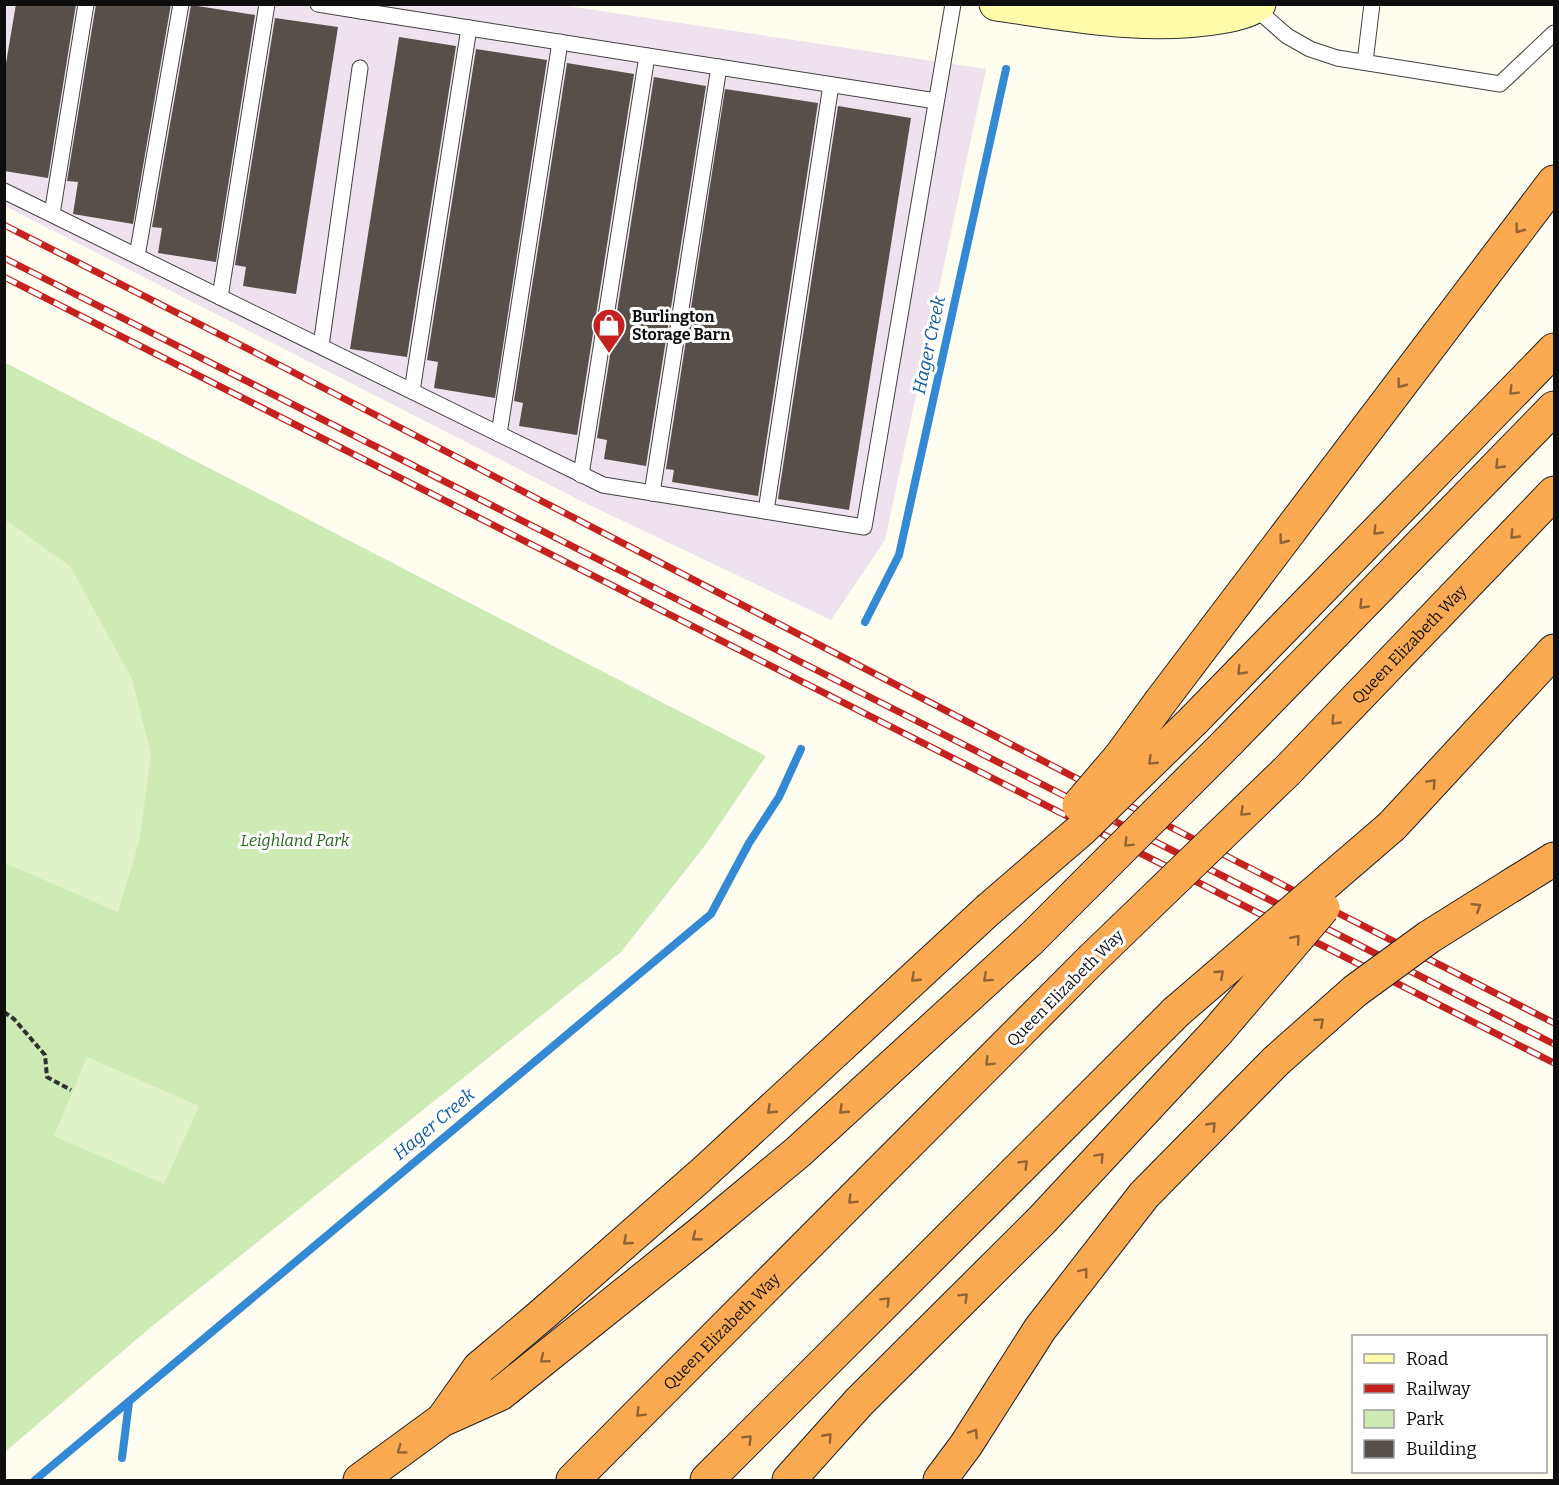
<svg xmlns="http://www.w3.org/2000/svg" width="1559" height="1485" viewBox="0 0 1559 1485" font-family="Bitter,serif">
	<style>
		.industrial { fill: #ede2ed }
		.green { fill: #ceebb6 }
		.pitch { fill: #e1f2c9 }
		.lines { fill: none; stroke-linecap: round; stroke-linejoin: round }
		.stream { stroke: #3489d4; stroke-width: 8 }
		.building { fill: #57504a }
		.lane-casing { stroke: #414141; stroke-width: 17 }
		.secondary-casing { stroke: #303030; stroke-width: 35 }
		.highway-casing { stroke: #1f1f1f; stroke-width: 35 }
		.path { stroke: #303030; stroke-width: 4; stroke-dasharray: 6 3; stroke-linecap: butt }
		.lane { stroke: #fff; stroke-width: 15 }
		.secondary { stroke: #fffbaa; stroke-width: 33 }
		.highway { stroke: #fbaa51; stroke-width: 33 }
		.rail-casing { stroke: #c5221f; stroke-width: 7 }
		.rail { stroke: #fff; stroke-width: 4.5; stroke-dasharray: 14; stroke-linecap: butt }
		.highway-bridge-casing { stroke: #1f1f1f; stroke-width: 35; stroke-linecap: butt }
		.highway-bridge { stroke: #fbaa51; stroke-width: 33 }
		.oneway { stroke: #906433 }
		.labels { text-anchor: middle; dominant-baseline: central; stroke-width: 6; stroke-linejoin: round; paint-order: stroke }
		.poi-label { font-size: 16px; font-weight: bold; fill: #0e0e0e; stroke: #fff; text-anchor: start }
		.street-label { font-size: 16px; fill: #0e0e0e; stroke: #fff }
		.park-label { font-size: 16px; font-style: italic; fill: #26691b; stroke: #fff }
		.water-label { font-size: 18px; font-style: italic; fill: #115ba6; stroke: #fff }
	</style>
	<rect width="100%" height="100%" fill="#fffdef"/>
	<path class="industrial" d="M 4,5 L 561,5 L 986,69 L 885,540 L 831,620 L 583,502 L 5,206 Z"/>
	<path class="green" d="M 4,362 L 766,756 L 704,847 L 621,952 L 151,1327 L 5,1452 Z"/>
	<g class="pitch">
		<path d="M 4,519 L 70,566 L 132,679 L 151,754 L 140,838 L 118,912 L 5,863 Z"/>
		<path d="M 87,1057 L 199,1106 L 164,1184 L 54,1136 Z"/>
	</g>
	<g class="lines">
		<g class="stream">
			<path d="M 865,622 L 899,555 L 1006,69"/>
			<path d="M 122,1458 L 129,1402"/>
			<path d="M 35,1480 L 711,914 L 749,843 L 779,797 L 801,749"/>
		</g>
	</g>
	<g class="building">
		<path d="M 16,4 L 76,4 L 48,178 L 4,171 L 4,75 Z"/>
		<path d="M 96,4 L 171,4 L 133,224 L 73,214 L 78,182 L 67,181 Z"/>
		<path d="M 191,5 L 255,15 L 216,262 L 158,253 L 162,228 L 152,227 Z"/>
		<path d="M 275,18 L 338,27 L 296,294 L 243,286 L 246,267 L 235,265 Z"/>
		<path d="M 399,37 L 456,46 L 407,357 L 350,349 Z"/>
		<path d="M 476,49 L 547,60 L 495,398 L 434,388 L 438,362 L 427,360 Z"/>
		<path d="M 567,63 L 634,74 L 577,435 L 519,426 L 523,403 L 514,401 Z"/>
		<path d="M 654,77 L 706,86 L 646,466 L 604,459 L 607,440 L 597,438 Z"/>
		<path d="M 725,89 L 818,103 L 758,496 L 672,482 L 674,470 L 666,469 Z"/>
		<path d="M 838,106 L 911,118 L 849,510 L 778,499 Z"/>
	</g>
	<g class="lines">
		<defs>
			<g id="lane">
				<path d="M 318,4 L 361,11 L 361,4"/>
				<path d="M 1254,7 L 1287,36 L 1310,49 L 1337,58 L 1500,84 L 1554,33"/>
				<path d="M 361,11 L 936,101"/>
				<path d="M 1365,62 L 1372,4"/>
				<path d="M 4,191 L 603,485 L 864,527 L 953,4"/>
				<path d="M 52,214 L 86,4"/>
				<path d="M 137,256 L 181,4"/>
				<path d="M 220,297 L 267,4"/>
				<path d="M 321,346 L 360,68"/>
				<path d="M 412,391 L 469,28"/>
				<path d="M 499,434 L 560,42"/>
				<path d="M 581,475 L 647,56"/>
				<path d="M 652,493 L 719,67"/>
				<path d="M 766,511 L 831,85"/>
			</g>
			<path id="secondary" d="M 996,4 C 1069,14 1146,30 1220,17 C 1233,15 1248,12 1259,4"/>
			<g id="highway">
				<path d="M 1161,701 L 1554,182"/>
				<path d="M 1194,720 L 1554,350"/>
				<path d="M 1228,742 L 1554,408"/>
				<path id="s1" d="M 1287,771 L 1554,493"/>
				<path d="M 1392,826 L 1554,651"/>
				<path d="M 1512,885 L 1554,859"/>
				<path d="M 443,1419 L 479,1368 L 543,1314 L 700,1176 L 988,910"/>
				<path d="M 360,1480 L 442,1420 L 500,1394 L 702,1232 L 798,1152 L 1031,939"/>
				<path id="s2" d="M 573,1480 L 1090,961"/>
				<path d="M 707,1480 L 1176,1012"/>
				<path d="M 789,1480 L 859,1402 L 1041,1221 L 1217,1032"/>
				<path d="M 940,1480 L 966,1445 L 1040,1329 L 1144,1195 L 1276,1061"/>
			</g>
		</defs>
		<use href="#lane" class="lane-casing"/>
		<use href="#secondary" class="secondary-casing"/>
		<use href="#highway" class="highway-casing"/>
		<path class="path" d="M 4,1012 L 14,1019 L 45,1055 L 47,1077 L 71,1090"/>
		<use href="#lane" class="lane"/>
		<use href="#secondary" class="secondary"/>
		<use href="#highway" class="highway"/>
		<defs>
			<g id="rail">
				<path d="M 4,225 L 256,353 L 1238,862 L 1554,1023"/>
				<path d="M 4,258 L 1554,1044"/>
				<path d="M 4,277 L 1554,1063"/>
			</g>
		</defs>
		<use href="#rail" class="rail-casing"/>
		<use href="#rail" class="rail"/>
		<defs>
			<g id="highway-bridge">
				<path d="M 1079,805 L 1120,757 L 1161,701"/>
				<path d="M 988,910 L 1082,829 L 1194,720"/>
				<path d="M 1031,939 L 1228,742"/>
				<path d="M 1090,961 L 1287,771"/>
				<path d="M 1176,1012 L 1392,826"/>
				<path d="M 1217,1032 L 1323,908"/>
				<path d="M 1276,1061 L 1355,991 L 1429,937 L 1512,885"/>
			</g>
		</defs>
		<use href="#highway-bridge" class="highway-bridge-casing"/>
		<use href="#highway-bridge" class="highway-bridge"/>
	</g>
	<defs><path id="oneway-chevron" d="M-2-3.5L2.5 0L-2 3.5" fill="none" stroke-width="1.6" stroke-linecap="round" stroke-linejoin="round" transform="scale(1.5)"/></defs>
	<g class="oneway">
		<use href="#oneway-chevron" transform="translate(1519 229) rotate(127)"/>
		<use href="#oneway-chevron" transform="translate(1401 384) rotate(127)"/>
		<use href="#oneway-chevron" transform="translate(1513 391) rotate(135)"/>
		<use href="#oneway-chevron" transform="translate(1499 465) rotate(134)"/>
		<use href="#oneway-chevron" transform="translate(1377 531) rotate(134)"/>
		<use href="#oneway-chevron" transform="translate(1514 535) rotate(134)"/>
		<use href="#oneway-chevron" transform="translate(1283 540) rotate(127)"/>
		<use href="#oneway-chevron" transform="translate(1363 605) rotate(134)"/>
		<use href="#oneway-chevron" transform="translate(1241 671) rotate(134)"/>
		<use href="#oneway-chevron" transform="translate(1335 721) rotate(134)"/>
		<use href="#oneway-chevron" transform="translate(1152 761) rotate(136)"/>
		<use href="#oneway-chevron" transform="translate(1432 783) rotate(-47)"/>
		<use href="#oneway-chevron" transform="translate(1244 812) rotate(136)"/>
		<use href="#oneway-chevron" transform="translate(1128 843) rotate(135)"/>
		<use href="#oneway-chevron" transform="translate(1477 907) rotate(-32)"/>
		<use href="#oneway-chevron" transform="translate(1296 939) rotate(-50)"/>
		<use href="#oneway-chevron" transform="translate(1220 974) rotate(-41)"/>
		<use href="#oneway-chevron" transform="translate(915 978) rotate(137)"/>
		<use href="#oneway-chevron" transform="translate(987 978) rotate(138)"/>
		<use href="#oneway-chevron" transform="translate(1320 1022) rotate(-41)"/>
		<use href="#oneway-chevron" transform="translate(989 1062) rotate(135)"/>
		<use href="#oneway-chevron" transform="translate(771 1110) rotate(137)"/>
		<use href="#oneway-chevron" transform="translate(843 1110) rotate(137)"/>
		<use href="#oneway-chevron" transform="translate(1212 1126) rotate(-46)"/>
		<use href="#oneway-chevron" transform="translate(1100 1157) rotate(-47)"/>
		<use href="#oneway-chevron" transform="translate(1024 1164) rotate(-45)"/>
		<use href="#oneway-chevron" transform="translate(852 1200) rotate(135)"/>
		<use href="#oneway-chevron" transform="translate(696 1237) rotate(141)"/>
		<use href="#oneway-chevron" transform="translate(627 1241) rotate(139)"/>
		<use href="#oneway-chevron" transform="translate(1084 1272) rotate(-52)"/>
		<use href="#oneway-chevron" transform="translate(964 1297) rotate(-45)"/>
		<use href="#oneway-chevron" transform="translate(886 1301) rotate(-45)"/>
		<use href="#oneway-chevron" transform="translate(544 1359) rotate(141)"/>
		<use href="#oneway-chevron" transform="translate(640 1413) rotate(135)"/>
		<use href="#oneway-chevron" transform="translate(974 1433) rotate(-57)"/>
		<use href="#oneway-chevron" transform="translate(828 1437) rotate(-48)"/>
		<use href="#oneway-chevron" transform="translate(748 1439) rotate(-45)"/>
		<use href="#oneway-chevron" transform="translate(401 1450) rotate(144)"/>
	</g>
	<defs>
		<symbol id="shop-pin" viewBox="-11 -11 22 30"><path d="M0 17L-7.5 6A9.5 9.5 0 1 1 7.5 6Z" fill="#c5221f" stroke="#fff"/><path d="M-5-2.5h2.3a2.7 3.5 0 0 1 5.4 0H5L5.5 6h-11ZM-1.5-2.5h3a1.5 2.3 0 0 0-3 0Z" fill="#fff"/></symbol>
	</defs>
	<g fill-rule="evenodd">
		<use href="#shop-pin" x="590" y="306" width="38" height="52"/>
	</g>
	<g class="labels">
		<g class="poi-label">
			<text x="632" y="316">Burlington<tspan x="632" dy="18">Storage Barn</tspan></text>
		</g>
		<g class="street-label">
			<text stroke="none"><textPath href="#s1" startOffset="176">Queen Elizabeth Way</textPath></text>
			<text transform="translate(1065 988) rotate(-45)">Queen Elizabeth Way</text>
			<text stroke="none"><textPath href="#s2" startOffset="210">Queen Elizabeth Way</textPath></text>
		</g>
		<g class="park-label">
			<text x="295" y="840">Leighland Park</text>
		</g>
		<g class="water-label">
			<text transform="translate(929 345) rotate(-78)">Hager Creek</text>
			<text transform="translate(434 1124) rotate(-40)">Hager Creek</text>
		</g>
	</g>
	<rect width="1559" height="1485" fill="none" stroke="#0e0e0e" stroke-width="12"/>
	<rect x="1352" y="1335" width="195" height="138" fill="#ffffff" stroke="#9f9f9f" stroke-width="1.5"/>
	<rect x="1364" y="1354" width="30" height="9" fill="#fffbaa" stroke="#9f9f9f" stroke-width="1.5"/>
	<text x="1406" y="1365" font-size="18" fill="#0e0e0e">Road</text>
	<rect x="1364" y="1384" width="30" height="9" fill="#c5221f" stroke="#9f9f9f" stroke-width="1.5"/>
	<text x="1406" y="1395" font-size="18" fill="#0e0e0e">Railway</text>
	<rect x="1364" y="1410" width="30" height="18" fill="#ceebb6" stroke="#9f9f9f" stroke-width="1.5"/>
	<text x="1406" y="1425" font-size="18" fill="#0e0e0e">Park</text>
	<rect x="1364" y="1440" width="30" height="18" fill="#57504a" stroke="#9f9f9f" stroke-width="1.5"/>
	<text x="1406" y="1455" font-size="18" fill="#0e0e0e">Building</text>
</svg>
